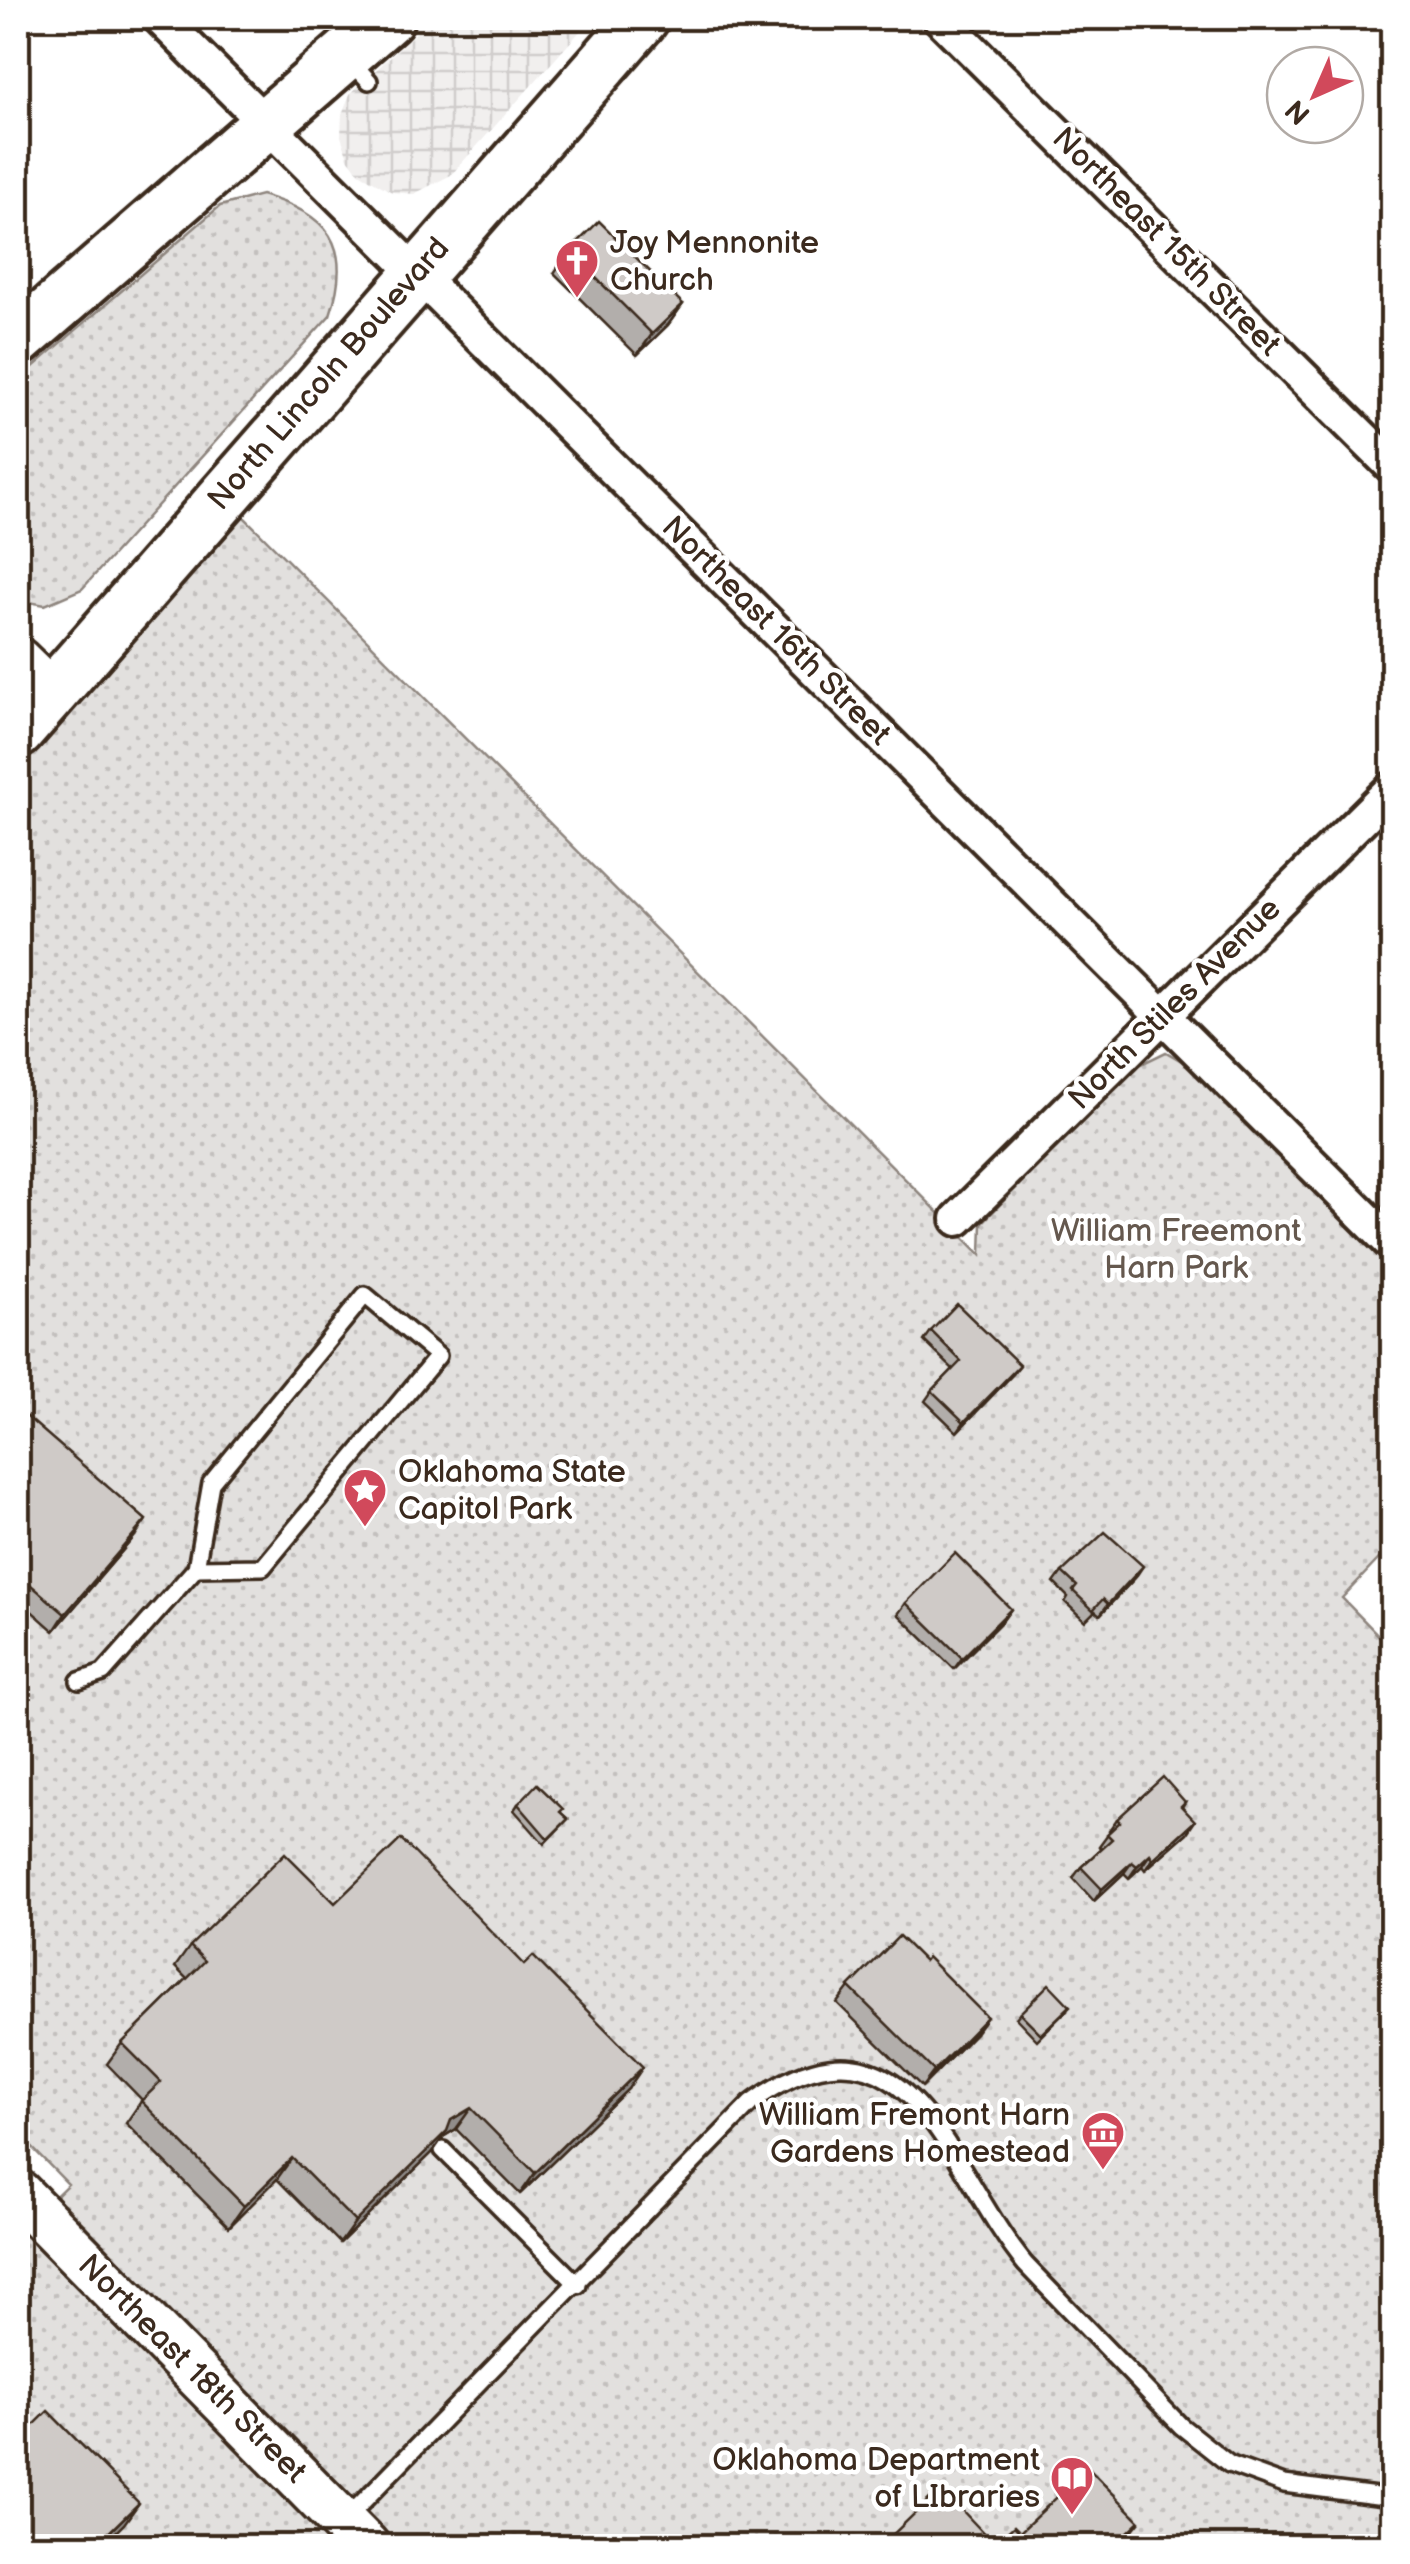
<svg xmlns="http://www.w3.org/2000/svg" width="1410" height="2564" viewBox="0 0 1410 2564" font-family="'Balsamiq Sans',sans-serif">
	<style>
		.industrial { fill: url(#industrial-grid) }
		.park { fill: url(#park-dots); stroke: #8e857e; stroke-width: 2.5 }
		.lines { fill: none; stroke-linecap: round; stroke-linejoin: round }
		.lane-casing { stroke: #3b2a1e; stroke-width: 22 }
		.street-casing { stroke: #3b2a1e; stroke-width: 40 }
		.secondary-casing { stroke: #3b2a1e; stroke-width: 52 }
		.primary-casing { stroke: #3b2a1e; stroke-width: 58 }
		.lane { stroke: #fff; stroke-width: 15 }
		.street { stroke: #fff; stroke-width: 32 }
		.secondary { stroke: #fff; stroke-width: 45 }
		.primary { stroke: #fff; stroke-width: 50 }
		.wall { fill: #b2aeab; stroke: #3b2a1e; stroke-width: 2.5 }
		.shaded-wall { fill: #918d8b; stroke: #3b2a1e; stroke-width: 2.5 }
		.building { fill: #cfcac7; stroke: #3b2a1e; stroke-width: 2.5 }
		.labels { text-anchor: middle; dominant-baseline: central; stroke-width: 9; stroke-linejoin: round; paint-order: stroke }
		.street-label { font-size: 32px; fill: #3b2a1e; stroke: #fff }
		.poi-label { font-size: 32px; fill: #3b2a1e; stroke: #fff; text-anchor: start }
		.park-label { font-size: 32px; fill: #65584e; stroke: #fff }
	</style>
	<defs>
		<pattern id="industrial-grid" width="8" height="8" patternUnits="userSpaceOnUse" patternTransform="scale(2.5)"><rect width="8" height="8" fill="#f1efee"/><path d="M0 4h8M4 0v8" fill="none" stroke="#d0cdcc"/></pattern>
		<pattern id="park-dots" width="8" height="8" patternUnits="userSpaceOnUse" patternTransform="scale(2.5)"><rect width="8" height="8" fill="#e2e0de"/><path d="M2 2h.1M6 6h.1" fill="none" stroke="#c3c0be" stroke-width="1.8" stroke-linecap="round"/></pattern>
	</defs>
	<rect width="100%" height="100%" fill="#fff"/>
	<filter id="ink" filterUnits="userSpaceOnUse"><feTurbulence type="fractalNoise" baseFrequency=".01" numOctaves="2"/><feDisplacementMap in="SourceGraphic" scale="20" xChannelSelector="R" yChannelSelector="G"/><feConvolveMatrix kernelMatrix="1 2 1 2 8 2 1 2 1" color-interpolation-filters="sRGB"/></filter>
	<g filter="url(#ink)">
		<path class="industrial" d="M 432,18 L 592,18 L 451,175 L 414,194 L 392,192 L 359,173 L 348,158 L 341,136 L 342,114 L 350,94 Z"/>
		<g class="park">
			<path d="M 261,195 C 328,213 354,245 330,315 L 82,589 L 45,605 L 18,600 L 18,380 L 220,206 Z"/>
			<path d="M 236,509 L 981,1255 L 982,1223 L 1135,1067 L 1166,1052 L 1185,1063 L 1392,1269 L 1392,1545 L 1342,1598 L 1392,1649 L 1392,2546 L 18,2546 L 18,2233 L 68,2184 L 18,2133 L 18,765 Z"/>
		</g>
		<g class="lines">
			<defs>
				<g id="lane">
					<path d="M 348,58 L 369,81"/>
					<path d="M 79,1681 L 103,1673 L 196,1568 L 211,1483 L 365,1295 L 438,1356 L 263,1567 L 196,1568"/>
					<path d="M 443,2150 L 578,2285"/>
					<path d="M 346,2519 L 751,2103 C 908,1988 947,2169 1025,2264 L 1181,2426 L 1229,2464 L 1284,2484 L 1392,2498"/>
				</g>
				<g id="street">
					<path d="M 160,18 L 1392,1244"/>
					<path d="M 940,18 L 1392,466"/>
					<path d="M 958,1219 L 1392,789"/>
				</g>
				<g id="secondary">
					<path d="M 18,661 L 51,693"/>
					<path d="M 18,2193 L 366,2546"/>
				</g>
				<g id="primary">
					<path d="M 18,340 L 388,18"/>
					<path d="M 18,732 L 643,18"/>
				</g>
			</defs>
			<use href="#lane" class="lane-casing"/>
			<use href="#street" class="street-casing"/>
			<use href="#secondary" class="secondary-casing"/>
			<use href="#primary" class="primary-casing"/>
			<use href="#lane" class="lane"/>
			<use href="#street" class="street"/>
			<use href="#secondary" class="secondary"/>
			<use href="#primary" class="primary"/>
		</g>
		<g class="wall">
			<path d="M 569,251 L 683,304 L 668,325 L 637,355 L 554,273 Z"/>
			<path d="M 931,1331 L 1013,1374 L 957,1432 L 925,1401 L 932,1391 L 953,1369 L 924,1341 Z"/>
			<path d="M 18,1409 L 135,1536 L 54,1631 L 18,1599 Z"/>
			<path d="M 1062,1572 L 1135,1578 L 1100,1615 L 1095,1611 L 1085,1621 L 1065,1602 L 1068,1597 L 1054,1583 Z"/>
			<path d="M 906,1603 L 1011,1609 L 1003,1620 L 954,1669 L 898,1614 Z"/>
			<path d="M 1185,1802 L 1182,1807 L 1187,1833 L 1145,1870 L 1142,1866 L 1129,1878 L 1124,1873 L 1094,1901 L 1073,1878 L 1081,1867 L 1102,1848 L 1099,1846 L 1110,1831 L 1109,1830 L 1117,1819 Z"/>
			<path d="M 518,1804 L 560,1812 L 568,1819 L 544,1844 L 514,1810 Z"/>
			<path d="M 335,1903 L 628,2089 L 520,2194 L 456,2129 L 443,2137 L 432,2153 L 340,2243 L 277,2179 L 229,2227 L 126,2123 L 142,2100 L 107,2064 L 122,2043 L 187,1979 L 175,1967 L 190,1946 Z"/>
			<path d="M 924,1961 L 975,2033 L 922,2087 L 837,2003 L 849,1987 Z"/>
			<path d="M 1066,2011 L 1037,2040 L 1016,2018 L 1020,2013 Z"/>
		</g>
		<g class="shaded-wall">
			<path d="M 683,304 L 668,325 L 637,355 L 652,334 Z"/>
			<path d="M 1020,1365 L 1013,1374 L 957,1432 L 964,1422 Z"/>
			<path d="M 146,1520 L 135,1536 L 54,1631 L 65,1614 Z"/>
			<path d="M 1143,1566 L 1135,1578 L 1100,1615 L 1108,1604 Z"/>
			<path d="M 1011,1609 L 1003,1620 L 954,1669 L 962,1658 Z"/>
			<path d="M 1195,1821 L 1187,1833 L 1145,1870 L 1153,1859 Z"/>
			<path d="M 1150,1854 L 1142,1866 L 1129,1878 L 1137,1866 Z"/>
			<path d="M 1132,1862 L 1124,1873 L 1094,1901 L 1102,1889 Z"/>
			<path d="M 987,2017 L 975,2033 L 922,2087 L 934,2071 Z"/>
			<path d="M 643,2067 L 628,2089 L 520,2194 L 535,2173 Z"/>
			<path d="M 471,2108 L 456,2129 L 443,2137 L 432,2153 L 340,2243 L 355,2222 L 451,2120 Z"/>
			<path d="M 292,2158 L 277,2179 L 229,2227 L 244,2206 Z"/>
			<path d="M 139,2503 L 124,2524 L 102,2546 L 95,2546 Z"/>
			<path d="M 1140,2521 L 1120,2546 L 1113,2546 Z"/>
		</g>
		<g class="building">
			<path d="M 599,221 L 683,304 L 652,334 L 569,251 Z"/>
			<path d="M 957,1304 L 1020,1365 L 964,1422 L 932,1391 L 961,1361 L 931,1331 Z"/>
			<path d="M 18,1409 L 146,1520 L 65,1614 L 18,1574 Z"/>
			<path d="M 1105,1532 L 1143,1566 L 1108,1604 L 1103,1599 L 1093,1610 L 1073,1591 L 1077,1586 L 1062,1572 Z"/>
			<path d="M 955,1553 L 1011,1609 L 962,1658 L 906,1603 Z"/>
			<path d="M 1163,1777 L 1185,1802 L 1181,1806 L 1195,1821 L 1153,1859 L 1150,1854 L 1137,1866 L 1132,1862 L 1102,1889 L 1081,1867 L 1112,1839 L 1107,1834 L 1120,1822 L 1117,1819 Z"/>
			<path d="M 537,1784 L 563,1809 L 560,1812 L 568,1819 L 548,1839 L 518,1804 Z"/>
			<path d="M 401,1839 L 524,1965 L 533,1956 L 643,2067 L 535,2173 L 471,2108 L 451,2120 L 447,2131 L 355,2222 L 292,2158 L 244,2206 L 141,2101 L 161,2082 L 122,2043 L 205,1961 L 190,1946 L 285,1853 L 335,1903 Z"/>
			<path d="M 899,1936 L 924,1961 L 927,1957 L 987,2017 L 934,2071 L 849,1987 Z"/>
			<path d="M 1049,1984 L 1070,2006 L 1041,2034 L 1020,2013 Z"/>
			<path d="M 48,2411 L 139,2503 L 95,2546 L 18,2546 L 18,2426 L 26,2418 L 33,2426 Z"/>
			<path d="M 1088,2468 L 1140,2521 L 1113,2546 L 881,2546 L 941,2488 L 994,2544 L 1014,2526 L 1020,2532 Z"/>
		</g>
	</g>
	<defs>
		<symbol id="church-pin" viewBox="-11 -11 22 30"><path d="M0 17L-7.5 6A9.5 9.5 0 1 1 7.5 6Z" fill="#d1495b" stroke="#fff"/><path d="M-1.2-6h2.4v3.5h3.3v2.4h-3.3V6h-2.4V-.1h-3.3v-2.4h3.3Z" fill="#fff"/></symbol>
		<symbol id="sight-pin" viewBox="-11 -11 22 30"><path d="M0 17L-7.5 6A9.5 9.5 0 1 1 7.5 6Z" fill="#d1495b" stroke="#fff"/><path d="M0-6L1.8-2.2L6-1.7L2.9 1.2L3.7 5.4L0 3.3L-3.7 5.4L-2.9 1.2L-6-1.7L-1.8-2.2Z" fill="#fff"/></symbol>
		<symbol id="museum-pin" viewBox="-11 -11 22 30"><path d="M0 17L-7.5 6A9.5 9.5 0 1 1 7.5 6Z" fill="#d1495b" stroke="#fff"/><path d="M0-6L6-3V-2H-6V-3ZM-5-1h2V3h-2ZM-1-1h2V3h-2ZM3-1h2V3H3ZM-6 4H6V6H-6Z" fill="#fff"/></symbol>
		<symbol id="library-pin" viewBox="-11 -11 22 30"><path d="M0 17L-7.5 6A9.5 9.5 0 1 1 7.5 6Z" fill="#d1495b" stroke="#fff"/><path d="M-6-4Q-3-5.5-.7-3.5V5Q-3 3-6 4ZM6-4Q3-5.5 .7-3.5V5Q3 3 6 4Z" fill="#fff"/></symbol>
	</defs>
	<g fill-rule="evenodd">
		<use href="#church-pin" x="552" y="236" width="50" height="68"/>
		<use href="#sight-pin" x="340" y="1465" width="50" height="68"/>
		<use href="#museum-pin" x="1078" y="2108" width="50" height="68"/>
		<use href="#library-pin" x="1047" y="2453" width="50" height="68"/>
	</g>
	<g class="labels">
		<g class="street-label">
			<text transform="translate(1166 242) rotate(45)">Northeast 15th Street</text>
			<text transform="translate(329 374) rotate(-49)">North Lincoln Boulevard</text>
			<text transform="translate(776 631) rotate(45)">Northeast 16th Street</text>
			<text transform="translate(1175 1004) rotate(-45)">North Stiles Avenue</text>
			<text transform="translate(192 2369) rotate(45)">Northeast 18th Street</text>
		</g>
		<g class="poi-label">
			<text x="610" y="243">Joy Mennonite<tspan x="610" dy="37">Church</tspan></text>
			<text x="398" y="1472">Oklahoma State<tspan x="398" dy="37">Capitol Park</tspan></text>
			<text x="1070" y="2115" text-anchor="end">William Fremont Harn<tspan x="1070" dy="37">Gardens Homestead</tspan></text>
			<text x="1040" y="2460" text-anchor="end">Oklahoma Department<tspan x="1040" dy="37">of LIbraries</tspan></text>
		</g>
		<g class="park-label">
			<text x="1176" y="1231">William Freemont<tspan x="1176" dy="37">Harn Park</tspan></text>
		</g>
	</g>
	<rect width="1410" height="2564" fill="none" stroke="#fff" stroke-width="60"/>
	<rect x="30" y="30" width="1350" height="2504" fill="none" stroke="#3b2a1e" stroke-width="4" filter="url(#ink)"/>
	<g transform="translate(1315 95) rotate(225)"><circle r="48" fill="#ffffff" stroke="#b1aaa5" stroke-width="2.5"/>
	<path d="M0-8L18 38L0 25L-18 38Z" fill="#d1495b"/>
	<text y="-15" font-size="28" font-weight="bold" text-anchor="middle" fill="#3b2a1e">N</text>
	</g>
</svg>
